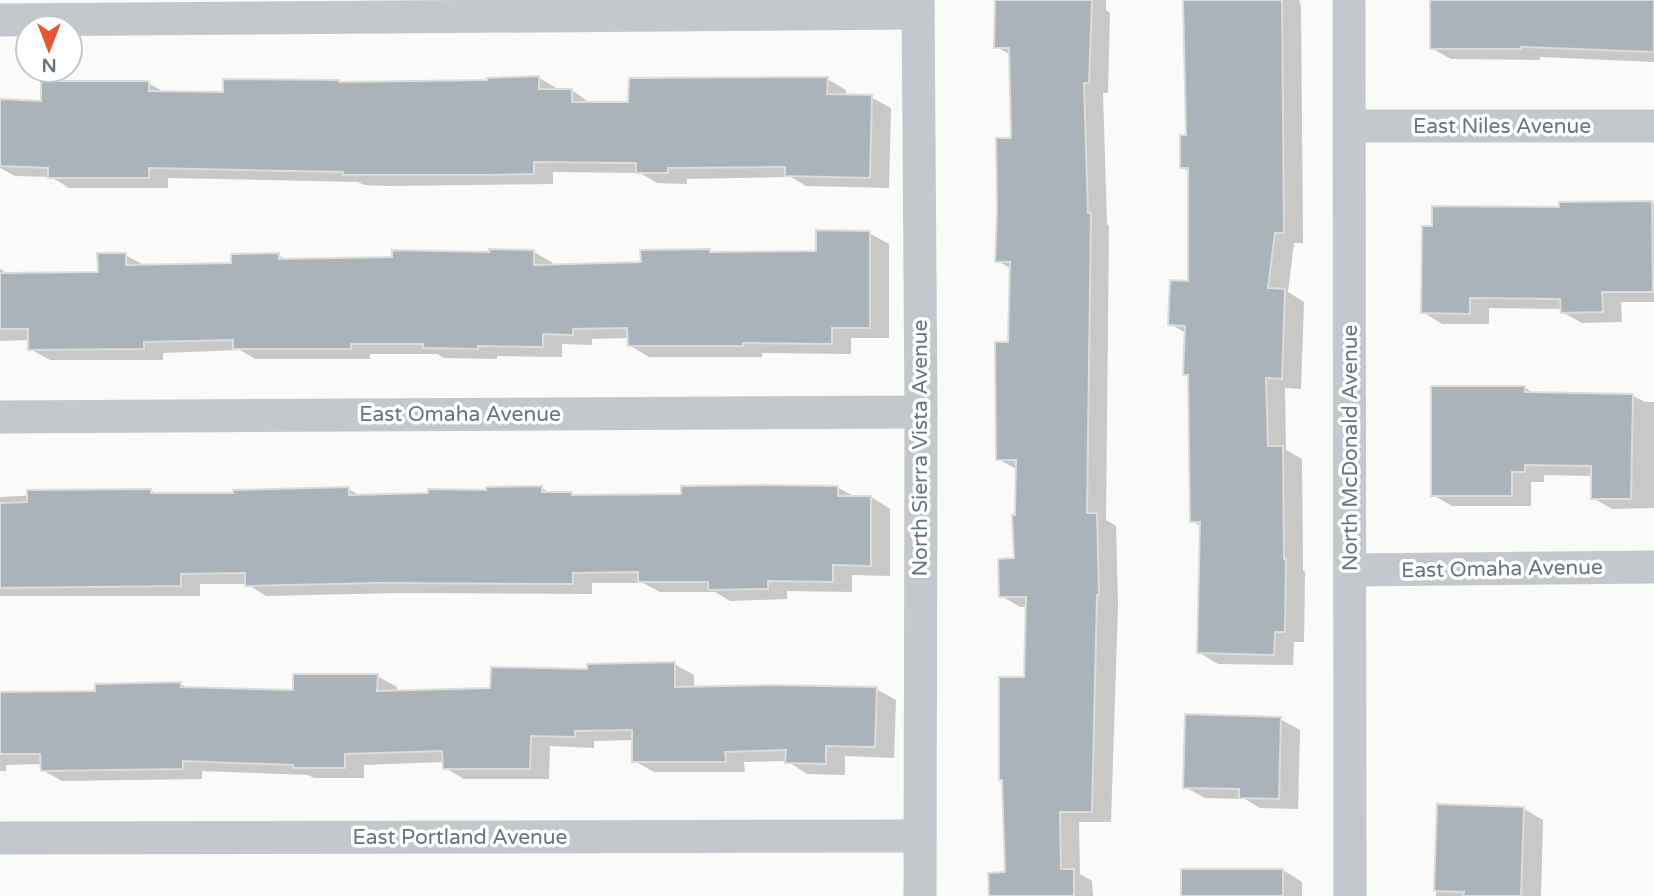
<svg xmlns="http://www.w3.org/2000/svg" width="1654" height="896" viewBox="0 0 1654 896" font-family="'Varela Round',sans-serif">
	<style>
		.shadow { fill: #0003 }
		.building { fill: #aab3b9; stroke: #dcdcda; stroke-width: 2 }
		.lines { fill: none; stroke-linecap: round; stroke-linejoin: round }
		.minor { stroke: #c3c8cc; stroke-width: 33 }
		.labels { text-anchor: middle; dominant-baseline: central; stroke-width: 7; stroke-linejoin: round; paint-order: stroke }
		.street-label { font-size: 21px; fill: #657683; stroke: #fff }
	</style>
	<rect width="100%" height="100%" fill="#fafaf8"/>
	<g class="shadow">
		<path d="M 996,0 L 1106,0 L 1106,10 L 1110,13 L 1108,93 L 1103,93 L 1107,224 L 1109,226 L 1106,520 L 1116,526 L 1118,605 L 1111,822 L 1079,822 L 1080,874 L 1092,881 L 1093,896 L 1007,896 L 1026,679 L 1027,607 L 1020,607 L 1001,596 L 1016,560 L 1018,470 L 998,459 L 1009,344 L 1012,269 L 997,261 L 998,139 L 1013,139 L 1011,55 L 996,47 Z"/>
		<path d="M 1185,0 L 1299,0 L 1301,6 L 1303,243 L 1294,243 L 1288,292 L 1304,302 L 1301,389 L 1285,388 L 1286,450 L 1302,459 L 1303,570 L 1305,572 L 1304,642 L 1294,642 L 1293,665 L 1218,664 L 1198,652 L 1201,526 L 1191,521 L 1190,377 L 1185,374 L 1186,333 L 1170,324 L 1190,283 L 1189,172 L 1182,167 L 1187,137 Z"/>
		<path d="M 1431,0 L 1654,0 L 1654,62 L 1540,57 L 1540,60 L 1451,59 L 1431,48 Z"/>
		<path d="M 539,78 L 558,89 L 572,90 L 591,104 L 630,104 L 827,79 L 846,90 L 846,96 L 871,97 L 891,108 L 889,188 L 806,186 L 791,177 L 687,179 L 687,184 L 657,183 L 640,173 L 553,172 L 553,184 L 386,186 L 364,185 L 358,182 L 168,178 L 168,188 L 69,188 L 51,177 L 15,176 L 0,168 L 0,101 L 42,102 L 148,83 L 166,93 L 225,94 L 339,82 L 489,82 Z"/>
		<path d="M 1654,203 L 1654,302 L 1621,302 L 1622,322 L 1582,323 L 1562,312 L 1562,309 L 1489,308 L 1489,324 L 1442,324 L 1423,312 L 1561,208 L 1561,204 Z"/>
		<path d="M 869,233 L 889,244 L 889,338 L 851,338 L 851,354 L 762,353 L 762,357 L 649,357 L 629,345 L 629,338 L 592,339 L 592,345 L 562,344 L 562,357 L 497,356 L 497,359 L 444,358 L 437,354 L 370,354 L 370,359 L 255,359 L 240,350 L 163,353 L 163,360 L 50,360 L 30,349 L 30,340 L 0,341 L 0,269 L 5,272 L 5,275 L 100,274 L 125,255 L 146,266 L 233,265 L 278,255 L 289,261 L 534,252 L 553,263 L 553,266 L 643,263 L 710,251 L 715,254 L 818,253 Z"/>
		<path d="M 1524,387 L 1535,394 L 1633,396 L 1645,402 L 1654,402 L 1654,508 L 1612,509 L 1593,498 L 1593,476 L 1544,475 L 1544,482 L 1531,482 L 1531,506 L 1452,506 L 1433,495 Z"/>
		<path d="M 837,487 L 855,497 L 871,497 L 890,509 L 890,576 L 852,575 L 852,592 L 787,591 L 787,599 L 730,601 L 715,592 L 660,592 L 643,583 L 592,583 L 592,594 L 399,593 L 266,596 L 247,584 L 200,584 L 200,596 L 0,596 L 0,497 L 151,490 L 159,495 L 235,495 L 348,489 L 361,496 L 542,488 L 551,494 L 571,493 L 577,496 L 683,496 Z"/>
		<path d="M 674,664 L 694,675 L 694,688 L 876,689 L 896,700 L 894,758 L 845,756 L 845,775 L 807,774 L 787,761 L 744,762 L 745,772 L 654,772 L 634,761 L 634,740 L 594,741 L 594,748 L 550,746 L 549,779 L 464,779 L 445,768 L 444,762 L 364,765 L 364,778 L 314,778 L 308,775 L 202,771 L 202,779 L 62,781 L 42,770 L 42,764 L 6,765 L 6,771 L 0,771 L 0,695 L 96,693 L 181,684 L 189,689 L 294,692 L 377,676 L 397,687 L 397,693 L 492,690 L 589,671 Z"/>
		<path d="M 1280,719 L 1300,730 L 1298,809 L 1260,808 L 1245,799 L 1205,798 L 1185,787 Z"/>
		<path d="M 1439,806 L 1524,809 L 1543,820 L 1541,896 L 1436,896 Z"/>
		<path d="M 1283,870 L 1302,882 L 1302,896 L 1183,896 Z"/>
	</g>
	<g class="building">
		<path d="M 995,0 L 1092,0 L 1089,83 L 1084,83 L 1088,213 L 1091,213 L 1087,513 L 1097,513 L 1099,595 L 1097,595 L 1092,812 L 1060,812 L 1061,869 L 1074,869 L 1074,896 L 989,896 L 988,873 L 1005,872 L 1002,780 L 999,780 L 999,677 L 1024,677 L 1026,597 L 999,597 L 998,559 L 1014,558 L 1012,515 L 1015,515 L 1016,460 L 996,460 L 995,342 L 1008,342 L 1010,262 L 995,262 L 997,211 L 996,138 L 1011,138 L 1009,48 L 994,48 Z"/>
		<path d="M 1183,0 L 1282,0 L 1284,233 L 1275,233 L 1268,288 L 1285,289 L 1282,379 L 1266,378 L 1268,446 L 1283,446 L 1284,559 L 1286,559 L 1285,632 L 1275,632 L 1274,655 L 1197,653 L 1200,522 L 1190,522 L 1188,375 L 1183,375 L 1185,326 L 1168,325 L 1170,280 L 1188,281 L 1188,168 L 1180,168 L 1180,135 L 1186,135 Z"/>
		<path d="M 1430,0 L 1654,0 L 1654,52 L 1521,47 L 1521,49 L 1430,49 Z"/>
		<path d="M 539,76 L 539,89 L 572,89 L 572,102 L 628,102 L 629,78 L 828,77 L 827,94 L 872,95 L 870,178 L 785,176 L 785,167 L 668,168 L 668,173 L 636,173 L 636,163 L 534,162 L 534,174 L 488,175 L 343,175 L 343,172 L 149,168 L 149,178 L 48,178 L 48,168 L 0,166 L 0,99 L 41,101 L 41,81 L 149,81 L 149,91 L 223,92 L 223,79 L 339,80 L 339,82 L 487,80 L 487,78 Z"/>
		<path d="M 1652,201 L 1653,292 L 1602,292 L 1603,312 L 1561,313 L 1560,299 L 1470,298 L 1470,314 L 1421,313 L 1422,226 L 1432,226 L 1432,206 L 1559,207 L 1559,202 Z"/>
		<path d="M 816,230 L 870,231 L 870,328 L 832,328 L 832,344 L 743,343 L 743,346 L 628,346 L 627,328 L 573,329 L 573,335 L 543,334 L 543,347 L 478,346 L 478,349 L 423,348 L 423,344 L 351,344 L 351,349 L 233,349 L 233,340 L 144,342 L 144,349 L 28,350 L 28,329 L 0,329 L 0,273 L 98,272 L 97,253 L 126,253 L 126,265 L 231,263 L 231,254 L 279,253 L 279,259 L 392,257 L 392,250 L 489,252 L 489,249 L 534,250 L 534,265 L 641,262 L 640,250 L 710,249 L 710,252 L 816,251 Z"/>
		<path d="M 1431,386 L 1525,386 L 1525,392 L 1633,394 L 1631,499 L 1591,499 L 1591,466 L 1525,465 L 1525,472 L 1512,472 L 1512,496 L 1431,496 Z"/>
		<path d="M 761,485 L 838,486 L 838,496 L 871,496 L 871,566 L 833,565 L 833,582 L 768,581 L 768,589 L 708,590 L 708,582 L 638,582 L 638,572 L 573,573 L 573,584 L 379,583 L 245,586 L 245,573 L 181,574 L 181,586 L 0,588 L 0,503 L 27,502 L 27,490 L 151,489 L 151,493 L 233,493 L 233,490 L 349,487 L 349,495 L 428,493 L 428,489 L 486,490 L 486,487 L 542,486 L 542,492 L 572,492 L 572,495 L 681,494 L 681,486 Z"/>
		<path d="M 675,662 L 675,687 L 770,685 L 877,687 L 875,747 L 826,746 L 826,764 L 785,763 L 786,750 L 725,752 L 726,762 L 632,762 L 632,730 L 575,731 L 575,737 L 531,736 L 530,769 L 443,769 L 442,751 L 345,754 L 345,768 L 293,768 L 293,765 L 183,761 L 183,769 L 41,771 L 40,754 L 0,754 L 0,692 L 95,691 L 95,684 L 181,682 L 181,687 L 293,690 L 293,674 L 378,674 L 377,691 L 490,688 L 491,667 L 587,669 L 587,664 Z"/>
		<path d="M 1185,714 L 1281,717 L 1279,799 L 1239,798 L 1239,789 L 1183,788 Z"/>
		<path d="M 1437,804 L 1524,807 L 1521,896 L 1463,896 L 1464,892 L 1434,891 Z"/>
		<rect x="1181" y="869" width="102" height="27"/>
	</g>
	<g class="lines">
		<g class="minor">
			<path d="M 918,0 L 921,412 L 920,896"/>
			<path d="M 1349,0 L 1350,896"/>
			<path d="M 0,20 L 918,13"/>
			<path d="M 1350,126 L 1654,126"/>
			<path d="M 0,417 L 921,412"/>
			<path d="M 1351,570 L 1654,567"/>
			<path d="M 0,838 L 920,836"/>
		</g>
	</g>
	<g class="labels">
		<g class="street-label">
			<text x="1502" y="126">East Niles Avenue</text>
			<text x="460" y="414">East Omaha Avenue</text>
			<text transform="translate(920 448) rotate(-90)">North Sierra Vista Avenue</text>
			<text transform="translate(1350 448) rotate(-90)">North McDonald Avenue</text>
			<text transform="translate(1502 569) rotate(-1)">East Omaha Avenue</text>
			<text x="460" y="837">East Portland Avenue</text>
		</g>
	</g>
	<g transform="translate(49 49) rotate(180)"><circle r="33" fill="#ffffff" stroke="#c1c8cd" stroke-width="2"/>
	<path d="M0-5L12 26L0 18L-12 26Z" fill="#e4572e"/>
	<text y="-10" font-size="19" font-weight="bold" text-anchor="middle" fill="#657683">N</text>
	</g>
</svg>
